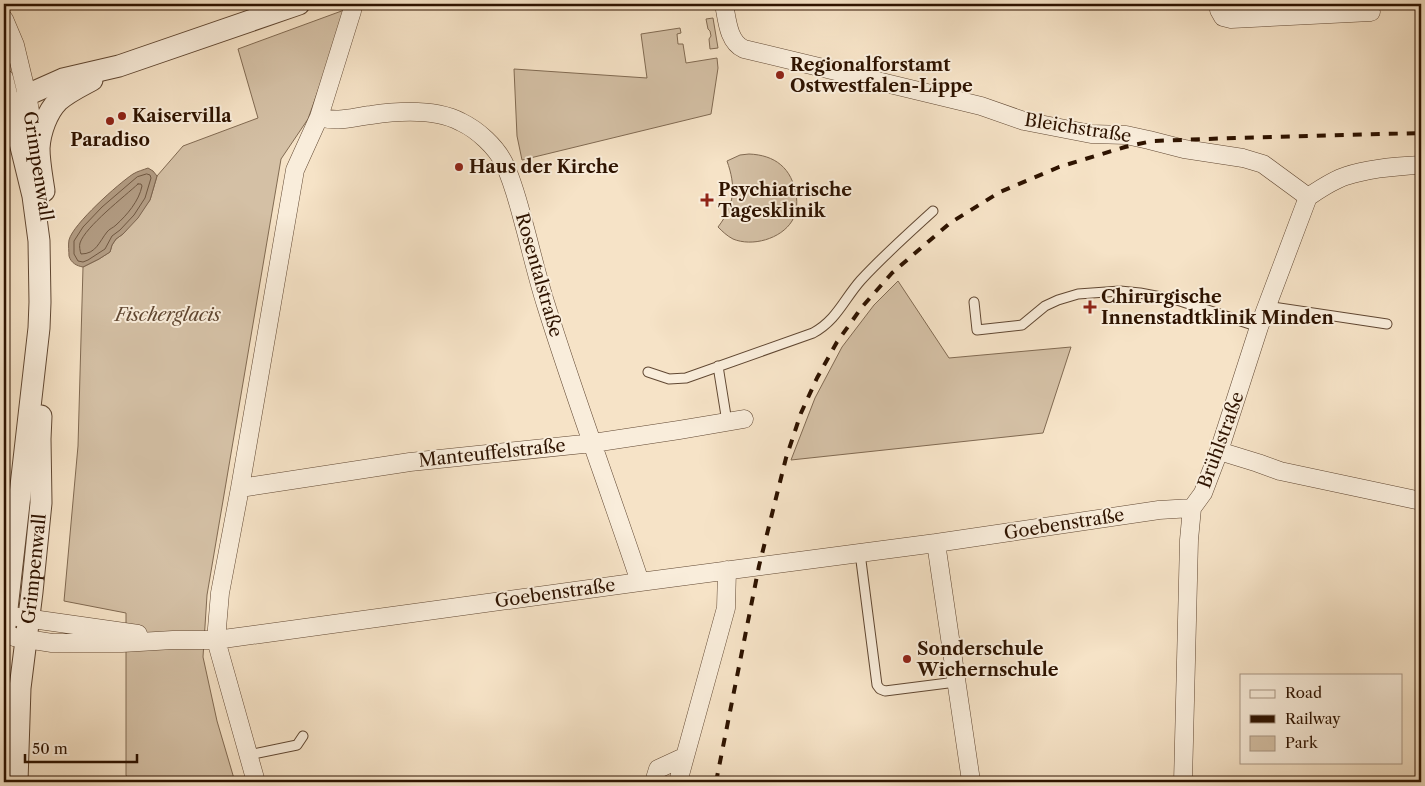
<svg xmlns="http://www.w3.org/2000/svg" width="1425" height="786" viewBox="0 0 1425 786" font-family="'Libre Caslon Text',serif">
<style>
.green{fill:#d4c0a5;stroke:#816a52}
.water{fill:#b29c83;stroke:#7d654f}
.lines{fill:none;stroke-linecap:round;stroke-linejoin:round}
.shore{stroke:#705842;stroke-width:1}
.service-casing{stroke:#604732;stroke-width:11}
.minor-casing{stroke:#604732;stroke-width:19}
.tertiary-casing{stroke:#604732;stroke-width:23}
.service{stroke:#f9eddb;stroke-width:9}
.minor{stroke:#f9eddb;stroke-width:18}
.tertiary{stroke:#f9eddb;stroke-width:21}
.rail{stroke:#2e1300;stroke-width:4;stroke-dasharray:9 9;stroke-linecap:butt}
.poi-dot{fill:#8f2418;stroke:#f9eddb;stroke-width:2}
.labels{text-anchor:middle;dominant-baseline:central;stroke-width:4;stroke-linejoin:round;paint-order:stroke}
.poi-label{font-size:18px;font-weight:bold;fill:#2e1300;stroke:#f9eddb;text-anchor:start}
.street-label{font-size:18px;fill:#2e1300;stroke:#f9eddb}
.park-label{font-size:18px;font-style:italic;fill:#604732;stroke:#f9eddb}
</style>
<rect width="100%" height="100%" fill="#f6e3c7"/>
<filter id="stains"><feTurbulence type="fractalNoise" baseFrequency=".004" numOctaves="4"/><feColorMatrix values="0 0 0 0 .2 0 0 0 0 .09 0 0 0 0 .02 0 0 0 .5 -.17"/></filter>
<radialGradient id="worn" r=".72"><stop offset=".6" stop-color="#630" stop-opacity="0"/><stop offset="1" stop-color="#630" stop-opacity=".3"/></radialGradient>
<!-- green -->
<path class="green" d="M347,9L308,119L281,159L207,595L203,657L217,721L235,782H129L126,775V613L64,601L78,446L83,267L99,259L110,252L112,245L116,239L123,234L150,200L157,176L183,146L258,118L238,49Z
M713,18L718,48L710,49L709,39L711,36L710,31L708,29L706,19Z
M680,28L681,33L677,34L678,44H683L686,63L717,58L718,68L711,114L522,160L517,136L514,69L647,78L641,34Z
M749,154C775,155 792,168 796,195C798,203 796,214 792,221C781,239 752,247 733,239C727,236 722,231 718,227C735,205 736,186 727,161L740,155Z
M898,281L949,358L1071,347L1043,433L791,460L815,398L842,347L874,305Z"/>
<!-- water -->
<path class="water" d="M148,168L153,171L157,176L150,200L138,218L123,234L116,239L112,245L110,252L99,259L83,267C77,266 71,263 69,256C69,252 68,245 69,240C73,224 118,184 133,174C138,171 143,170 148,168Z"/>
<g class="lines">
<!-- shore -->
<path class="shore" d="M147,174L150,175L151,178L145,198L134,215L120,230L112,236L105,249L88,260L83,262L78,261L74,254V241L83,227L102,207L137,177Z
M138,184H141L142,186C139,201 127,215 116,225C113,228 109,229 107,232C99,242 96,254 81,254C80,251 79,246 80,243C85,227 125,196 138,184Z"/>
<!-- service casing -->
<g class="service-casing">
<path id="service" d="M974,302L977,330L1022,325L1045,306L1058,300L1078,294L1120,291L1140,293L1177,300L1259,327
M1267,306L1387,324
M718,366L727,422
M648,372L669,379L686,378L813,333C837,320 844,299 861,280C884,255 909,233 933,211
M860,553L877,685L880,689L885,691L956,682
M249,755L297,745L303,736"/>
</g>
<!-- minor casing -->
<g class="minor-casing">
<path id="minor" d="M724,4C727,19 728,42 744,49L981,106L1024,121L1091,134L1126,135L1149,140L1184,149L1243,158L1263,164L1308,197
M1219,4V10L1223,17L1231,19L1371,12
M4,19L15,45L27,95L34,133L39,148
M4,78L15,122
M319,117C338,123 353,117 371,115C398,111 436,109 461,122C478,130 496,147 504,163C514,184 519,206 525,228C532,254 538,280 546,305C575,398 609,489 640,582
M1308,197C1320,189 1333,180 1346,176C1370,168 1397,166 1421,165
M1219,451L1258,463L1280,471L1421,501
M240,488L410,462L593,443L679,430L744,419
M936,543L971,781
M4,615L138,634
M14,637L52,643H122L173,640H216L640,582L936,543L1159,510L1192,508
M256,782L216,640L220,593L240,488L295,170L319,117L352,11L353,4
M654,782L658,769L684,757
M678,782L726,608L727,570
M1183,782L1189,540L1192,508L1203,493L1219,451L1259,327L1308,197"/>
</g>
<!-- tertiary casing -->
<g class="tertiary-casing">
<g id="tertiary">
<path d="M44,191C42,177 39,162 39,148C40,132 47,112 58,101C68,92 81,86 92,80"/>
<path d="M4,635L39,328L40,302L39,241L33,196L15,122L27,95L63,79L119,66L299,4"/>
<path id="s1" d="M17,782L20,688L32,592L41,503L40,439L41,416"/>
</g>
</g>
<!-- service -->
<use href="#service" class="service"/>
<!-- minor -->
<use href="#minor" class="minor"/>
<!-- tertiary -->
<use href="#tertiary" class="tertiary"/>
<!-- rail -->
<path class="rail" d="M716,782L759,566L786,458L801,413L817,378L837,342L862,307L892,273L950,223L1000,192L1059,167L1125,147L1152,141L1235,138L1421,133"/>
</g>
<!-- markers -->
<g class="poi-dot">
<circle cx="780" cy="75" r="5"/>
<circle cx="122" cy="116" r="5"/>
<circle cx="110" cy="121" r="5"/>
<circle cx="459" cy="167" r="5"/>
<path d="M704.5 192.5h5v5h5v5h-5v5h-5v-5h-5v-5h5z"/>
<path d="M1087.5 299.5h5v5h5v5h-5v5h-5v-5h-5v-5h5z"/>
<circle cx="907" cy="659" r="5"/>
</g>
<g class="labels">
<!-- poi labels -->
<g class="poi-label">
<text x="790" y="65">Regionalforstamt<tspan x="790" dy="21">Ostwestfalen-Lippe</tspan></text>
<text x="132" y="116">Kaiservilla</text>
<text x="110" y="140" text-anchor="middle">Paradiso</text>
<text x="469" y="167">Haus der Kirche</text>
<text x="718" y="190">Psychiatrische<tspan x="718" dy="21">Tagesklinik</tspan></text>
<text x="1101" y="297">Chirurgische<tspan x="1101" dy="21">Innenstadtklinik Minden</tspan></text>
<text x="917" y="649">Sonderschule<tspan x="917" dy="21">Wichernschule</tspan></text>
</g>
<!-- street labels -->
<g class="street-label">
<text transform="translate(1078 128) rotate(9)">Bleichstraße</text>
<text transform="translate(38 166) rotate(81)">Grimpenwall</text>
<text transform="translate(539 275) rotate(74)">Rosentalstraße</text>
<text transform="translate(1221 440) rotate(-70)">Brühlstraße</text>
<text transform="translate(492 453) rotate(-6)">Manteuffelstraße</text>
<text transform="translate(1064 524) rotate(-9)">Goebenstraße</text>
<text stroke="none"><textPath href="#s1" startOffset="214">Grimpenwall</textPath></text>
<text transform="translate(555 593) rotate(-8)">Goebenstraße</text>
</g>
<!-- park labels -->
<g class="park-label">
<text x="168" y="315">Fischerglacis</text>
</g>
</g>
<!-- margin -->
<rect width="1425" height="786" fill="none" stroke="#f6e3c7" stroke-width="20"/>
<rect x="5" y="5" width="1415" height="776" fill="none" stroke="#2e1300" stroke-width="2.5"/>
<rect x="10" y="10" width="1405" height="766" fill="none" stroke="#2e1300"/>
<!-- legend -->
<rect x="1240" y="674" width="162" height="90" fill="#f9eddb" stroke="#a89683"/>
<rect x="1250" y="690" width="25" height="8" fill="#f9eddb" stroke="#a89683"/>
<text x="1285" y="698" font-size="15" fill="#2e1300">Road</text>
<rect x="1250" y="715" width="25" height="8" fill="#2e1300" stroke="#a89683"/>
<text x="1285" y="724" font-size="15" fill="#2e1300">Railway</text>
<rect x="1250" y="736" width="25" height="15" fill="#d4c0a5" stroke="#a89683"/>
<text x="1285" y="748" font-size="15" fill="#2e1300">Park</text>
<!-- scale -->
<path d="M25 754v8h112v-8" fill="none" stroke="#2e1300" stroke-width="2.5"/>
<text x="32" y="754" font-size="15" fill="#2e1300" stroke="#f9eddb" stroke-width="4" paint-order="stroke">50 m</text>
<rect width="100%" height="100%" filter="url(#stains)"/>
<rect width="100%" height="100%" fill="url(#worn)"/>
</svg>
